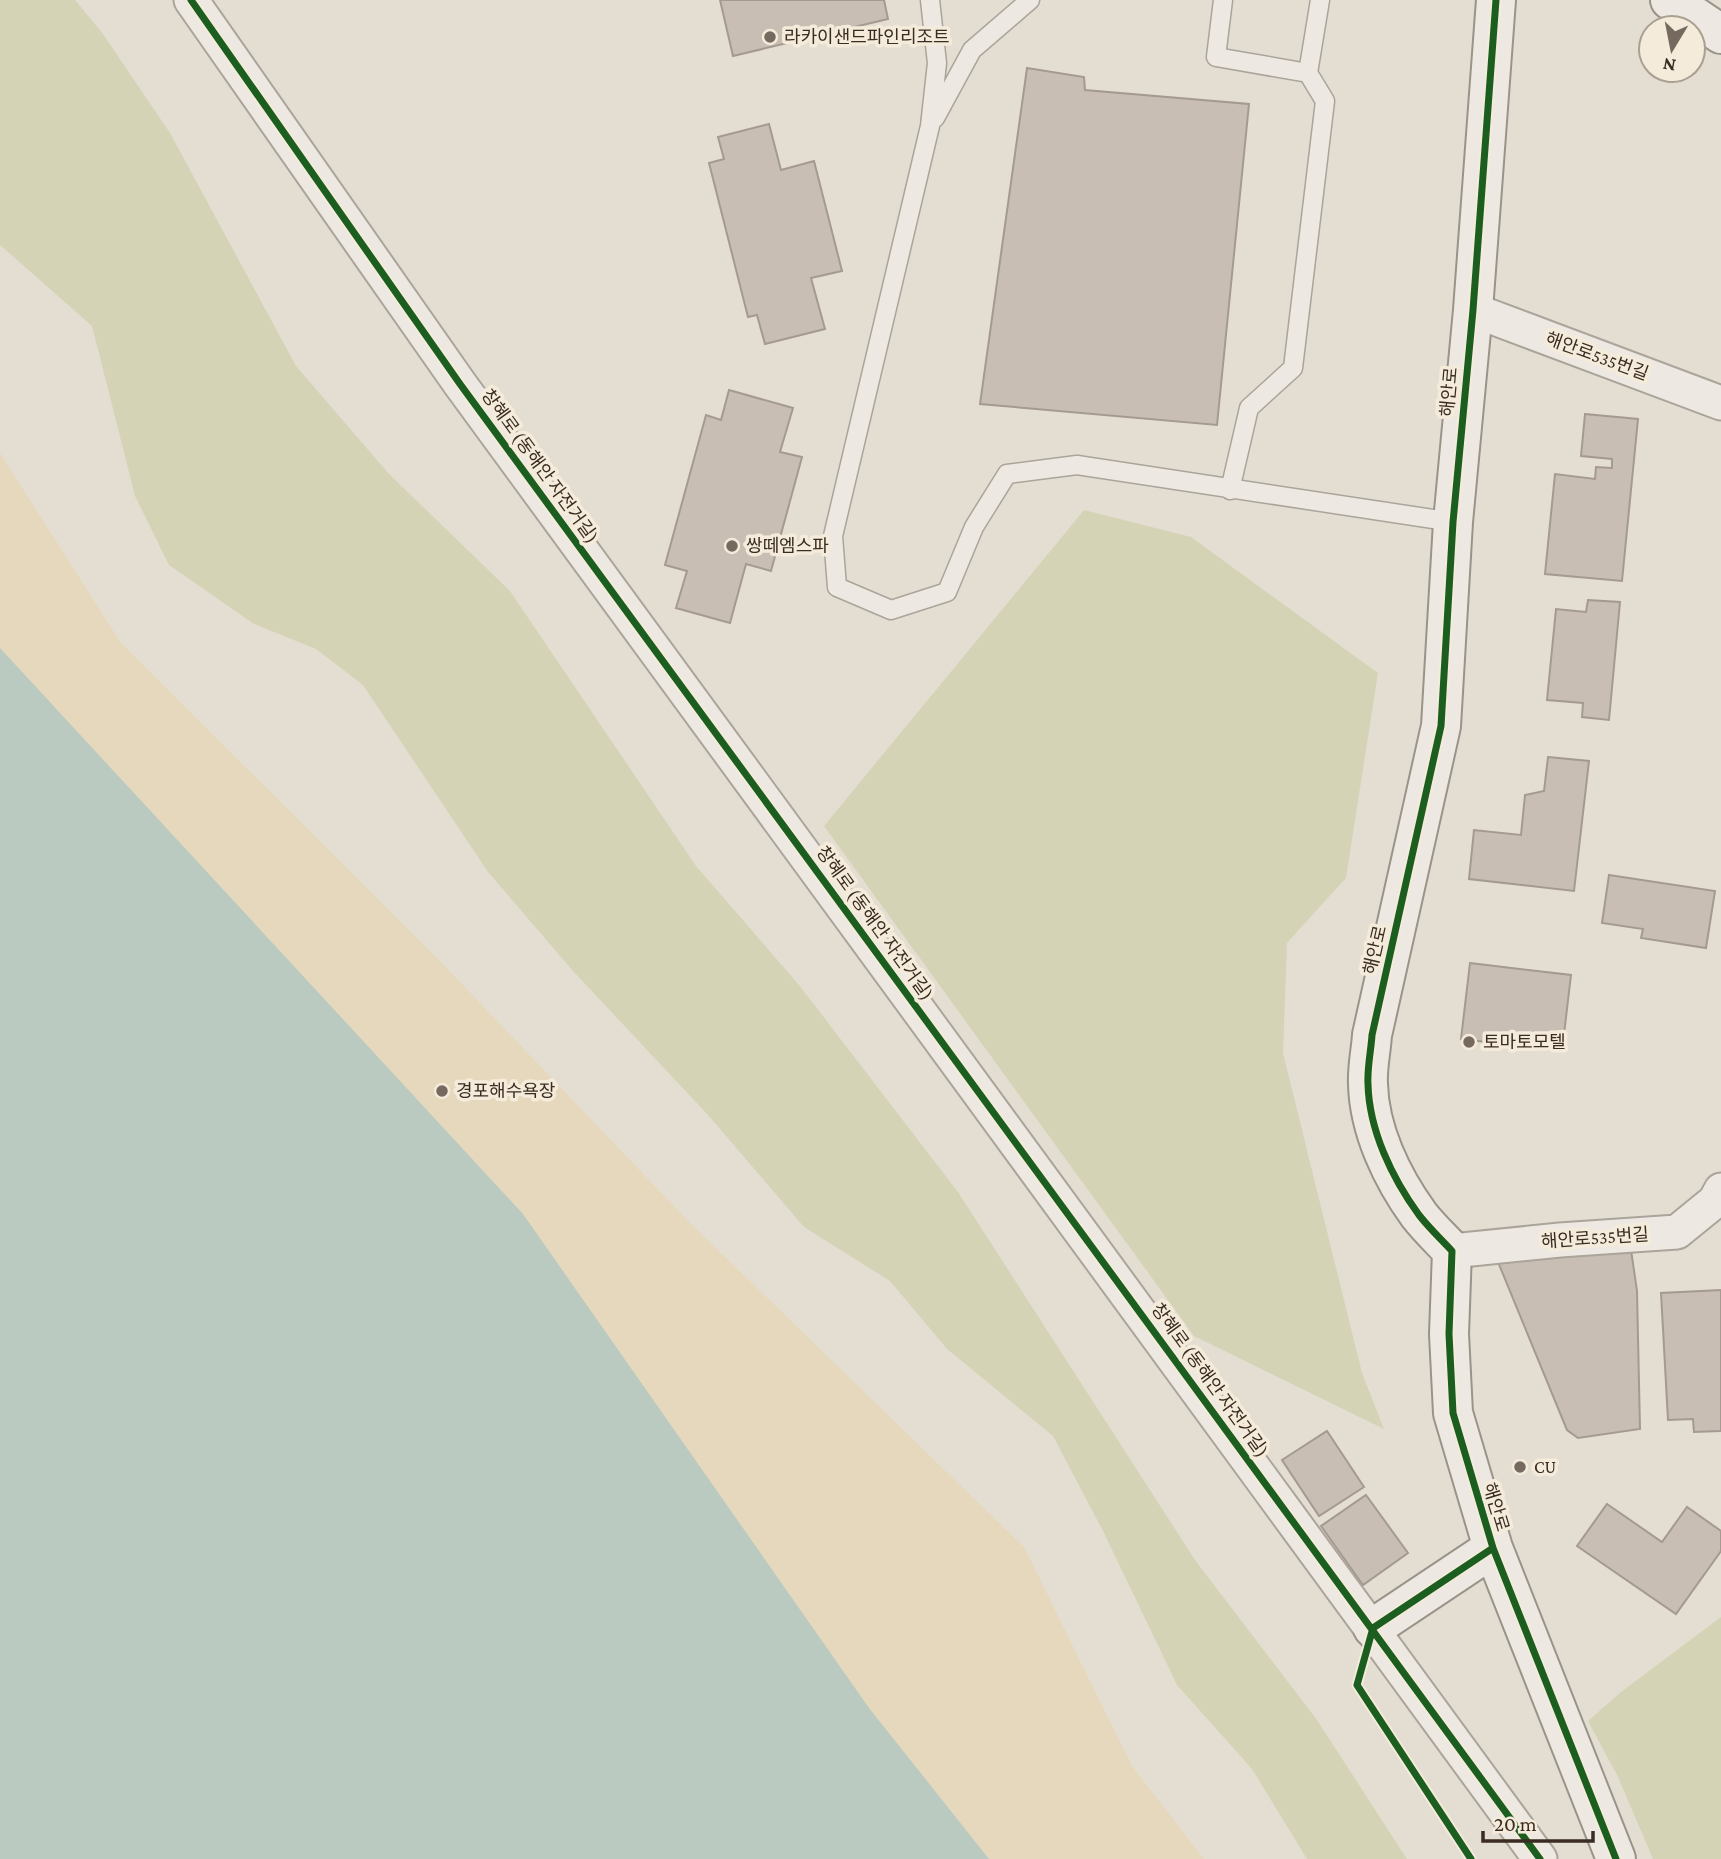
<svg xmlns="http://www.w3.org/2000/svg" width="1721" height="1859" viewBox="0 0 1721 1859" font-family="'Crimson Pro','Noto Sans KR',serif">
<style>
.green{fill:#d4d3b5}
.sand{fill:#e5d8bc}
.water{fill:#bbcac0}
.building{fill:#c8beb3;stroke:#a59a91;stroke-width:2}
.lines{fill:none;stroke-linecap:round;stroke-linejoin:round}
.lane-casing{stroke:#aaa49a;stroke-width:21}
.street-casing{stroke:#aaa49a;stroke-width:37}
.secondary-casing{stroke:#9a938a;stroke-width:42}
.lane{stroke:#ede9e2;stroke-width:18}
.street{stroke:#ede9e2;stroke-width:33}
.secondary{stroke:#ede9e2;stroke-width:38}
.cycleway-casing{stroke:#f4ebda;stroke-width:11}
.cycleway{stroke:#1b5e20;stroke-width:7}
.poi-dot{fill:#766a60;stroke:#f4ebda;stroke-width:2.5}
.labels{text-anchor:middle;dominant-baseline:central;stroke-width:7;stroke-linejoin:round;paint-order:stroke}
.poi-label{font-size:18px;fill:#3a2c22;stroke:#f4ebda;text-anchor:start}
.street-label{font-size:18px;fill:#3a2c22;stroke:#f4ebda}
</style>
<rect width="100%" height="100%" fill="#e4ded2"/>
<!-- green -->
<path class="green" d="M0,0H75L103,34L170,133L296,366L389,474L510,591L696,866L799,985L958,1192L1195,1560L1317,1720L1407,1859H1307L1252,1769L1177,1685L1103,1531L1053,1436L947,1349L890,1281L804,1227L708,1115L573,971L488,872L363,685L316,649L254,624L169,565L135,496L92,326L0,245Z
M1084,510L1191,537L1378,673L1346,878L1287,943L1283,1053L1362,1373L1384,1429L1194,1336L824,826Z
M1721,1617V1859H1653L1618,1777L1588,1721L1621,1692Z"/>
<!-- sand -->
<path class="sand" d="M0,453L121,643L437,958L690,1223L1024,1547L1132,1766L1204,1859H974L0,745Z"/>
<!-- water -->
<path class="water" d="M0,648L523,1214L869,1708L989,1859H0Z"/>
<!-- building -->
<path class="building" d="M720,0H884L888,19L733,56Z
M1027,68L1084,77L1085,90L1249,104L1217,425L980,404Z
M769,124L781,170L814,161L842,271L811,278L825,329L765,344L757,315L748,317L709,163L724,159L718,137Z
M729,390L793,408L780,452L802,457L771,571L746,564L730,623L676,608L687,571L665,565L706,415L721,420Z
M1585,414L1638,419L1622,581L1545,574L1555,474L1595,479L1596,467L1612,468V459L1581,456Z
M1588,600L1620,602L1609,720L1582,717L1583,703L1547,700L1556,609L1586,612Z
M1548,757L1589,761L1574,891L1469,879L1474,830L1521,835L1525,795L1544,791Z
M1609,875L1715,891L1706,948L1641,938L1643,929L1602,923Z
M1470,963L1571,975L1562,1051L1461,1039Z
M1630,1243L1637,1291L1640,1429L1578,1438L1567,1430L1498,1262Z
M1721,1290V1431L1694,1432L1693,1419L1668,1420L1661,1293Z
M1327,1431L1364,1487L1319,1516L1282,1460Z
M1366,1495L1408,1553L1363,1585L1321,1526Z
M1607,1504L1662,1542L1687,1507L1721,1531V1551L1676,1614L1577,1546Z"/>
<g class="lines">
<!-- lane casing -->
<g class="lane-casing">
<path id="lane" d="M930,0L937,63L930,126L833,536L837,587L891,610L947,592L974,527L1007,474L1077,465L1453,522
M1223,0L1216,57L1308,73
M935,118L972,50L1030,0
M1230,490L1249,408L1293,368L1325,101L1308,73L1320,0"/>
</g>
<!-- street casing -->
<g class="street-casing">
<path id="street" d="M191,0L460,384L1540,1859
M1473,310L1721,403
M1452,1251L1560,1240L1677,1232L1715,1201L1721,1190"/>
</g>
<!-- secondary casing -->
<g class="secondary-casing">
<path id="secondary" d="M1496,0L1473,310L1453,522L1441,726L1372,1035C1371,1051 1367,1068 1368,1084C1369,1130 1392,1178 1419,1215C1429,1228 1441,1239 1452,1251L1449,1334L1453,1413L1493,1548L1616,1859
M1670,0L1721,34
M1373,1628L1493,1548"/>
</g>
<!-- lane -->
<use href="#lane" class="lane"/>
<!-- street -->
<use href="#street" class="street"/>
<!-- secondary -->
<use href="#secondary" class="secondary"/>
<!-- cycleway casing -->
<g class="cycleway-casing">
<path id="cycleway" d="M191,0L460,384L1540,1859
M1496,0L1473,310L1453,522L1441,726L1372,1035C1371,1051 1367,1068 1368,1084C1369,1130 1392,1178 1419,1215C1429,1228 1441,1239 1452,1251L1449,1334L1453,1413L1493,1548L1616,1859
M1471,1859L1357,1685L1373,1628L1493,1548"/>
</g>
<!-- cycleway -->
<use href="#cycleway" class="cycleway"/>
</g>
<!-- markers -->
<g class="poi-dot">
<circle cx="770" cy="37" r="7"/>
<circle cx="732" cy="546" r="7"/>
<circle cx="1469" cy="1042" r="7"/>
<circle cx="442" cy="1091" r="7"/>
<circle cx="1520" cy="1467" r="7"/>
</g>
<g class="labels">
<!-- poi labels -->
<g class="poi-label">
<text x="784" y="37">라카이샌드파인리조트</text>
<text x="746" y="546">쌍떼엠스파</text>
<text x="1483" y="1042">토마토모텔</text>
<text x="456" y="1091">경포해수욕장</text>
<text x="1534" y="1467">CU</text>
</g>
<!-- street labels -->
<g class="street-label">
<text transform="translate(1597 356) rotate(20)">해안로535번길</text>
<text transform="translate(1449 392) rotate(-85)">해안로</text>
<text transform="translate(540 466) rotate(54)">창혜로 (동해안 자전거길)</text>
<text transform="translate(875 923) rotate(54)">창혜로 (동해안 자전거길)</text>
<text transform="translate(1375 950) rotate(-77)">해안로</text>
<text transform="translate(1595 1238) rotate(-4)">해안로535번길</text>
<text transform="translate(1210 1380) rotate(54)">창혜로 (동해안 자전거길)</text>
<text transform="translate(1496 1507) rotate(73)">해안로</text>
</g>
</g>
<!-- north arrow -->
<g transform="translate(1672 49) rotate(190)"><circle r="33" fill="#f4ebda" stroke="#aa9f90" stroke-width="2"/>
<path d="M0-5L12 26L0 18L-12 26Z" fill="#766a60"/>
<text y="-10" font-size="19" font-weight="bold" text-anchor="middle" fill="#3a2c22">N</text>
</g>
<!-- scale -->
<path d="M1483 1831v10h110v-10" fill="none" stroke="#3a2c22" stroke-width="3.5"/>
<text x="1494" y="1831" font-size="21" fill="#3a2c22" stroke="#f4ebda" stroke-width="5" paint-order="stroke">20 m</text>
</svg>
